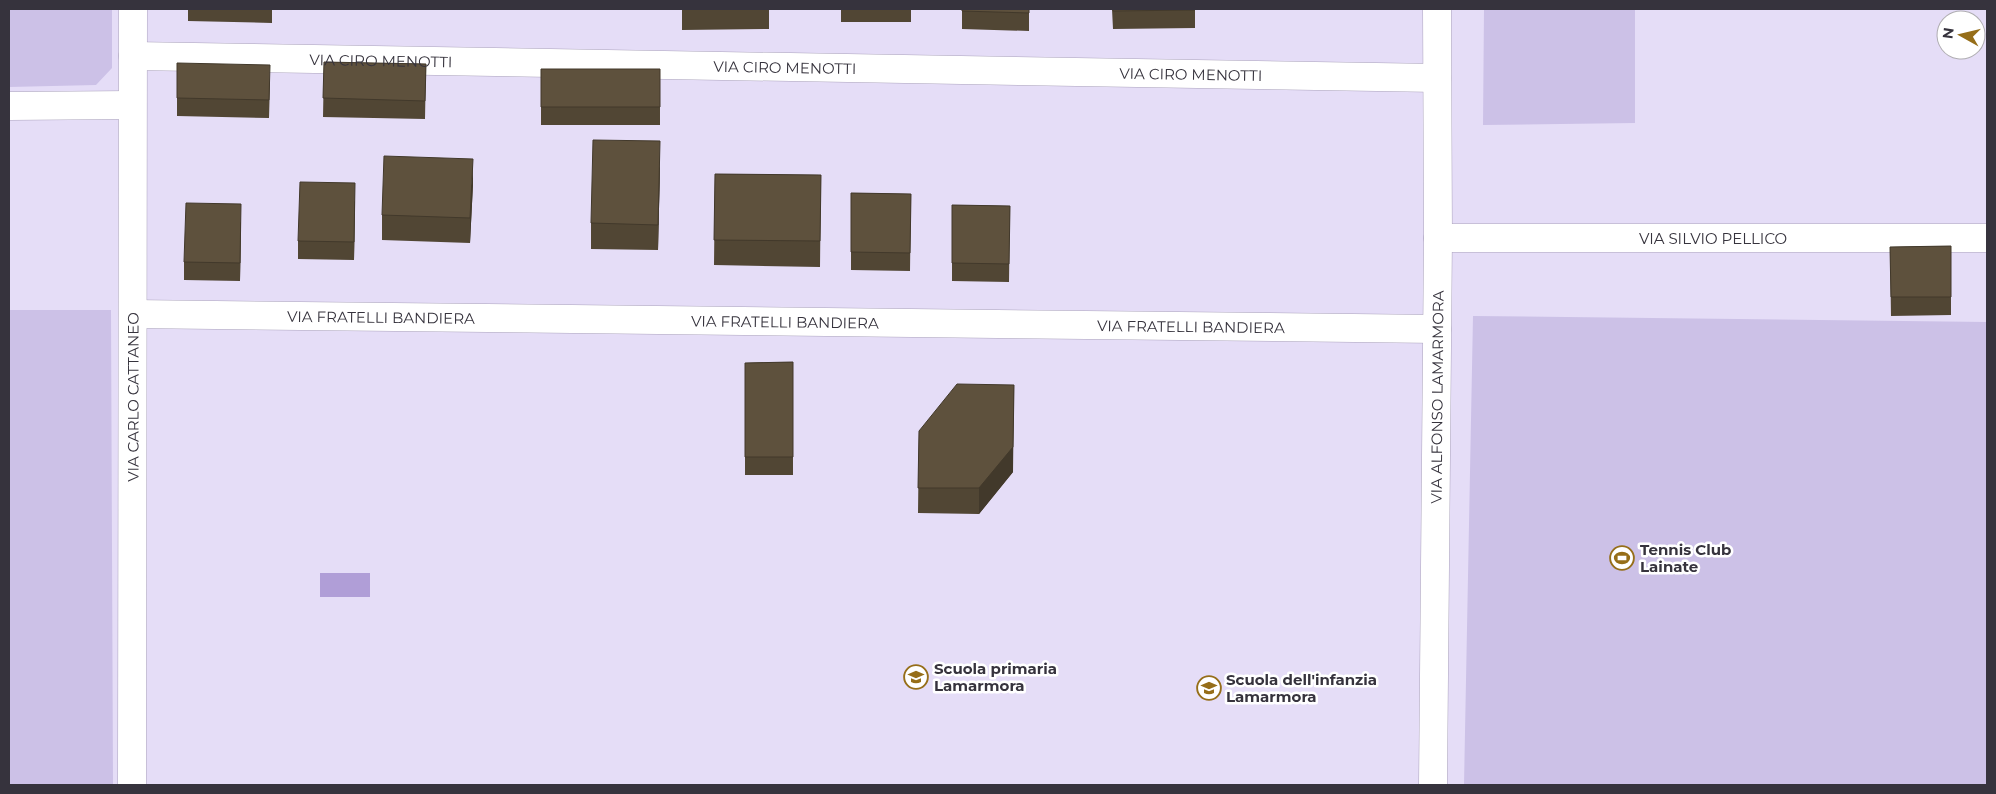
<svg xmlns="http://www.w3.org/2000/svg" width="1996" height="794" viewBox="0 0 1996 794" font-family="Montserrat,sans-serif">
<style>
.green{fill:#ccc1e7}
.water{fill:#b09ed7}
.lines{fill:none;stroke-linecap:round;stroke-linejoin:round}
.minor-casing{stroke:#aba3bc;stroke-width:29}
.minor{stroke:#fff;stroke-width:28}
.wall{fill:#514634}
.shaded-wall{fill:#42392b}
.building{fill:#5e513d;stroke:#42392b}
.labels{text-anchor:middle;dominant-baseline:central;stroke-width:5;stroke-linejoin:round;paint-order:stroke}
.street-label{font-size:15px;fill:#36333d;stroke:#fff}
.poi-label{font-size:15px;font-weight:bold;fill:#36333d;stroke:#fff;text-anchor:start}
</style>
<rect width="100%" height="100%" fill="#e5ddf7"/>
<!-- green -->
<path class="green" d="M9,9H112V68L96,85L9,87Z
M1484,9H1635V123L1483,125Z
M9,310H111L113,785H9Z
M1473,316L1987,322V785H1464Z"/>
<!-- water -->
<path class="water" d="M320,573H370V597H320Z"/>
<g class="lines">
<!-- minor casing -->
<g class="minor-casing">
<g id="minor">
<path id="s1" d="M133,56L1437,78"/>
<path d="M9,106L131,105"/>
<path id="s2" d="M1438,238H1987"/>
<path id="s3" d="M133,314L1437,329"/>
<path id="s4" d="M132,785L133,9"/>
<path id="s5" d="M1433,785L1438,238L1437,9"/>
</g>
</g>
<!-- minor -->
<use href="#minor" class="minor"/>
</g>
<!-- wall -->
<path class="wall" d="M188,9H272V23L188,21Z
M682,9H769V29L682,30Z
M841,9H911V22H841Z
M962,9H1029V31L962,29Z
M1112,9H1195V28L1113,29Z
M324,62L426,64L425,119L323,117Z
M177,63L270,83L269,118L177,116Z
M541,69H660V125H541Z
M660,167L658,250L591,249V223Z
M715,174L821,175L820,267L714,265Z
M473,184L470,243L382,240V215Z
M851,193L911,194L910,271L851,270Z
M355,201L354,260L298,259V241Z
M952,205L1010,206L1009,282L952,281Z
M241,222L240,281L184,280V262Z
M1951,246V315L1891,316L1890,247Z
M793,362V475H745V363Z
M919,431L1013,472L979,514L918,513Z"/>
<!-- shaded-wall -->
<path class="shaded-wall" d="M660,141V167L658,250V225Z
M473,159V184L470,243V218Z
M355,183V201L354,260V242Z
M241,204V222L240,281V263Z
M1014,385L1013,472L979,514V488Z"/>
<!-- building -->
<path class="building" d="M962,9H1029V13L962,11Z
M1113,9H1195V10L1113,11Z
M324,62L426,64L425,101L323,98Z
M177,63L270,65L269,100L177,98Z
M541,69H660V107H541Z
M593,140L660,141L658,225L591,223Z
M384,156L473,159L470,218L382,215Z
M715,174L821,175L820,241L714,240Z
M300,182L355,183L354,242L298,241Z
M851,193L911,194L910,253L851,252Z
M186,203L241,204L240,263L184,262Z
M952,205L1010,206L1009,264L952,263Z
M1951,246V297H1891L1890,247Z
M793,362V457H745V363Z
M957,384L1014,385L1013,447L979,488H918L919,431Z"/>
<!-- icons -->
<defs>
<g id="stadium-ring" transform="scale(1.25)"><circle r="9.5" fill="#fff" stroke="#966e19" stroke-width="1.5"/><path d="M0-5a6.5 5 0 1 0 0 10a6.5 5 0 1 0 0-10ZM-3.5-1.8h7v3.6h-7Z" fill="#966e19"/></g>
<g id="school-ring" transform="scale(1.25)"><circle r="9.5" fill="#fff" stroke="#966e19" stroke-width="1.5"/><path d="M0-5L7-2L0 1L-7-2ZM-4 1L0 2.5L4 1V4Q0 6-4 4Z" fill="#966e19"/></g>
</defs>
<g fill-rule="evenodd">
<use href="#stadium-ring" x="1622" y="558"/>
<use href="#school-ring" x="916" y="677"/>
<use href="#school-ring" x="1209" y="688"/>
</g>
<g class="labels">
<!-- street labels -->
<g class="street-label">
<text stroke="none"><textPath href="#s1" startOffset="248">VIA CIRO MENOTTI</textPath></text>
<text stroke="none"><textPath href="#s1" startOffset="652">VIA CIRO MENOTTI</textPath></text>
<text stroke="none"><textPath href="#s1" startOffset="1058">VIA CIRO MENOTTI</textPath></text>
<text stroke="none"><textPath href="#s2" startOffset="275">VIA SILVIO PELLICO</textPath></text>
<text stroke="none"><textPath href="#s3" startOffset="248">VIA FRATELLI BANDIERA</textPath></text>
<text stroke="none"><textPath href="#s3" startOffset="652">VIA FRATELLI BANDIERA</textPath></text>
<text stroke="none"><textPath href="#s3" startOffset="1058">VIA FRATELLI BANDIERA</textPath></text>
<text stroke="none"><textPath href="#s4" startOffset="388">VIA CARLO CATTANEO</textPath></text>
<text stroke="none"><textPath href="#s5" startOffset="388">VIA ALFONSO LAMARMORA</textPath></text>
</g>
<!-- poi labels -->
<g class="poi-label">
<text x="1640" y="549">Tennis Club<tspan x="1640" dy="17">Lainate</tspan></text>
<text x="934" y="668">Scuola primaria<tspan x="934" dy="17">Lamarmora</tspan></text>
<text x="1226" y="679">Scuola dell'infanzia<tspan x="1226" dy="17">Lamarmora</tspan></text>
</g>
</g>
<!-- border -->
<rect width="1996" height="794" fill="none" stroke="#36333d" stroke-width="20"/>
<!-- north arrow -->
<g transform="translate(1961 35) rotate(278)"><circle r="24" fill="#ffffff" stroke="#afadb1"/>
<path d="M0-4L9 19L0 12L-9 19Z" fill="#966e19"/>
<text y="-8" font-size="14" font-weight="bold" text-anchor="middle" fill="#36333d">N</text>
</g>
</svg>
